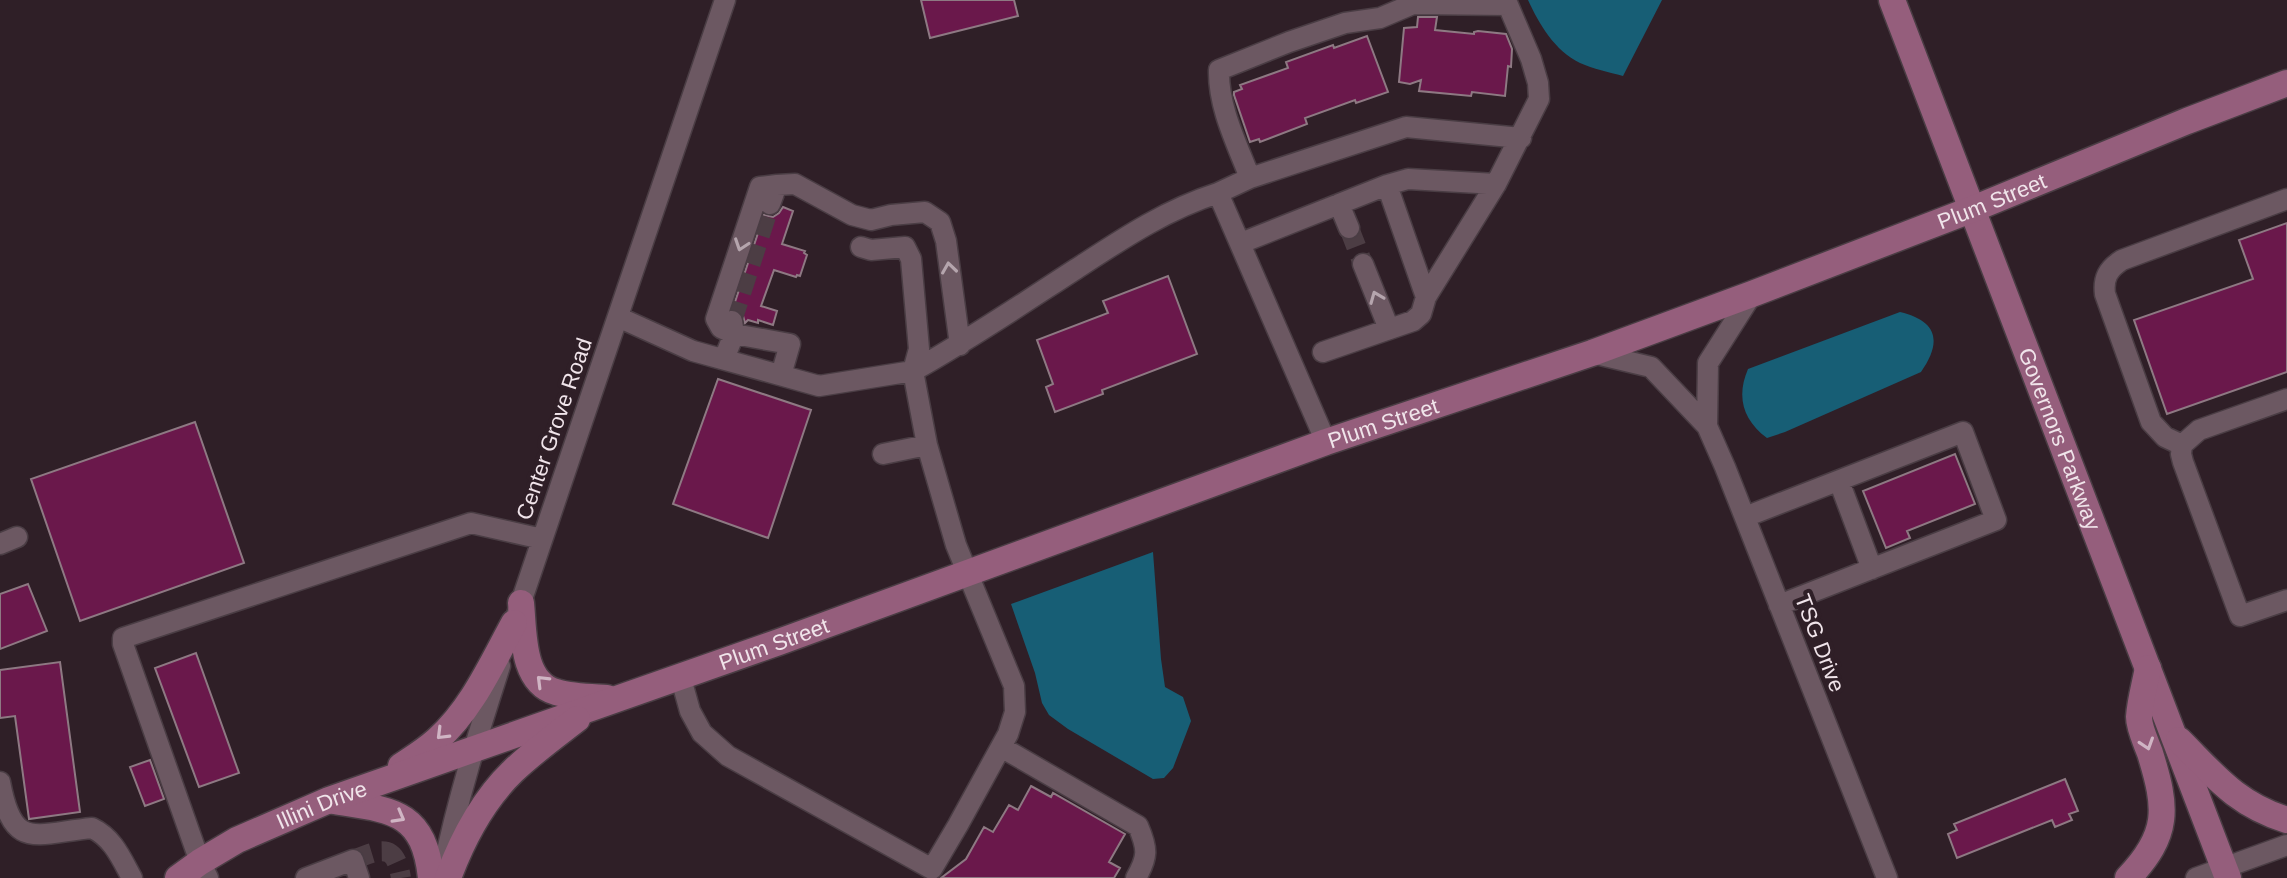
<svg xmlns="http://www.w3.org/2000/svg" width="2287" height="878" viewBox="0 0 2287 878" font-family="Arial,sans-serif">
<style>
.water{fill:#175e75}
.building{fill:#6a184b;stroke:#8e7983;stroke-width:2}
.lines{fill:none;stroke-linecap:round;stroke-linejoin:round}
.minor-tunnel{stroke:#4c3d44;stroke-width:20;stroke-dasharray:20 10;stroke-linecap:butt}
.minor-casing{stroke:#4a3d44;stroke-width:23}
.major-casing{stroke:#4a3d44;stroke-width:29}
.minor{stroke:#6c5862;stroke-width:20}
.major{stroke:#955e7c;stroke-width:26}
.oneway{stroke:#b5a5ad}
.oneway2{stroke:#d0b5c4}
.labels{text-anchor:middle;dominant-baseline:central;stroke-width:8;stroke-linejoin:round;paint-order:stroke}
.street-label{font-size:22px;fill:#f0e4ea;stroke:#2f1f27}
</style>
<rect width="100%" height="100%" fill="#2f1f27"/>
<!-- water -->
<path class="water" d="M1528,0H1662L1623,76C1609,72 1593,69 1580,63C1555,51 1539,24 1528,0Z
M1900,312C1938,321 1942,342 1921,372L1785,432L1767,438C1743,420 1736,397 1748,369Z
M1153,552L1161,659L1165,687L1183,697L1191,721L1173,768L1164,778L1153,779L1068,729L1049,715L1042,703L1035,673L1011,604Z"/>
<!-- building -->
<path class="building" d="M921,0H1014L1018,16L930,38Z
M1418,17H1437L1435,30L1474,34V32L1478,31L1506,34L1512,49L1511,67L1508,66L1505,96L1472,92L1471,96L1419,91L1421,80L1410,84L1399,82L1404,28L1417,27Z
M1367,36L1388,92L1356,103L1355,100L1305,118L1307,124L1260,142L1259,139L1250,142L1234,95V92L1242,89L1240,85L1288,68L1286,62L1333,45L1334,48Z
M783,207L793,211L782,244L805,251L804,253L807,255L800,276L797,275L796,277L774,270L761,306L777,311L773,325L758,320V323L748,320L745,323L742,312L733,308L764,215L773,217L779,213Z
M2287,223V372L2167,414L2134,320L2253,279L2239,240Z
M1168,276L1197,354L1102,390L1103,394L1055,412L1046,387L1053,384L1037,340L1108,313L1103,301Z
M718,379L811,410L768,538L673,504Z
M195,422L244,563L80,621L31,479Z
M1955,454L1975,504L1907,531L1910,538L1886,548L1863,491Z
M28,584L47,631L0,649V594Z
M196,653L239,773L199,787L155,668Z
M60,662L80,812L29,819L15,716L0,718V670Z
M150,760L164,799L145,806L130,767Z
M2065,779L2078,811L2069,814L2072,820L2055,827L2052,820L1957,858L1948,834L1957,830L1954,824Z
M1031,786L1051,797L1053,793L1125,834L1109,862L1120,868L1114,878H941L966,859L984,827L993,832L1009,805L1018,810Z"/>
<g class="lines">
<!-- minor-tunnel -->
<path class="minor-tunnel" d="M1349,228L1363,264
M732,321L770,204
M353,860C379,850 395,841 401,878"/>
<!-- minor casing -->
<g class="minor-casing">
<path id="minor" d="M1250,178C1237,144 1218,107 1219,70L1289,42L1345,23L1380,18L1413,4L1508,5L1531,59L1538,83L1539,99L1496,184L1426,297L1387,185
M1218,193L1250,178L1406,127L1521,138
M2287,199L2122,260C2108,269 2103,278 2105,294L2151,422L2165,437L2182,445L2199,430L2287,399
M770,204L777,185L795,184L852,215L871,220L891,215L925,212L940,222L946,241L960,345
M1339,204L1349,228
M1241,243L1387,185L1408,179L1496,184
M1363,264L1389,329
M1752,294L1708,363L1707,426L1725,467L1887,878
M618,317L693,351L819,386L913,371L919,349L911,259L905,247L871,250L861,247
M732,321L734,334L790,344L781,375
M1323,352L1413,321L1421,314L1426,297
M1592,353L1651,367L1707,426
M724,359L734,334L721,328L716,319L760,187L777,185
M2182,445L2181,454L2183,462L2240,616L2287,600
M883,454L927,445
M1839,481L1872,569
M1745,517L1963,432L1996,520L1779,605
M0,544L17,537
M516,617L725,0
M680,675L690,711L702,733L728,756L932,869L958,825L1008,734L1015,712L1014,686L956,545L927,445L913,371C969,340 1022,304 1076,269C1122,239 1165,210 1218,193L1326,442
M1001,747L1138,826C1148,849 1148,857 1136,878
M0,782C13,851 33,834 92,828C113,838 121,858 132,878
M443,870C457,801 478,734 500,666
M208,878L200,862L123,644V638L471,523L542,539
M306,878L353,860L359,878
M2196,878L2287,845"/>
</g>
<!-- major casing -->
<g class="major-casing">
<g id="major">
<path id="s1" d="M1892,0L2228,878"/>
<path d="M521,603C524,632 521,682 556,692C572,697 590,697 607,698"/>
<path d="M2179,740C2215,776 2236,804 2287,820"/>
<path d="M401,766C413,758 426,750 437,740C472,709 492,663 514,623"/>
<path d="M333,801C391,810 424,810 431,878"/>
<path id="s2" d="M178,878L200,862L237,840L329,800L779,642L1326,442L1592,353L1752,294L1973,209L2187,121L2287,83"/>
<path d="M448,878C462,840 483,800 513,771C533,752 555,736 577,719"/>
<path d="M2128,878C2170,834 2167,808 2150,753C2146,742 2139,728 2139,717C2140,701 2145,684 2148,668"/>
</g>
</g>
<!-- minor -->
<use href="#minor" class="minor"/>
<!-- major -->
<use href="#major" class="major"/>
</g>
<!-- one-way arrows -->
<defs><path id="oneway-chevron" d="M-2-3.5L2.5 0L-2 3.5" fill="none" stroke-width="1.6" stroke-linecap="round" stroke-linejoin="round" transform="scale(2)"/></defs>
<g class="oneway">
<use href="#oneway-chevron" transform="translate(741 245) rotate(109)"/>
<use href="#oneway-chevron" transform="translate(949 268) rotate(-98)"/>
<use href="#oneway-chevron" transform="translate(1376 297) rotate(-112)"/>
</g>
<g class="oneway2">
<use href="#oneway-chevron" transform="translate(542 681) rotate(-135)"/>
<use href="#oneway-chevron" transform="translate(442 734) rotate(135)"/>
<use href="#oneway-chevron" transform="translate(2147 744) rotate(72)"/>
<use href="#oneway-chevron" transform="translate(399 817) rotate(29)"/>
</g>
<g class="labels">
<!-- street labels -->
<g class="street-label">
<text stroke="none"><textPath href="#s2" startOffset="1938">Plum Street</textPath></text>
<text stroke="none"><textPath href="#s2" startOffset="1290">Plum Street</textPath></text>
<text transform="translate(554 429) rotate(-71)">Center Grove Road</text>
<text stroke="none"><textPath href="#s1" startOffset="470">Governors Parkway</textPath></text>
<text stroke="none"><textPath href="#s2" startOffset="642">Plum Street</textPath></text>
<text transform="translate(1820 643) rotate(69)">TSG Drive</text>
<text stroke="none"><textPath href="#s2" startOffset="162">Illini Drive</textPath></text>
</g>
</g>
</svg>
